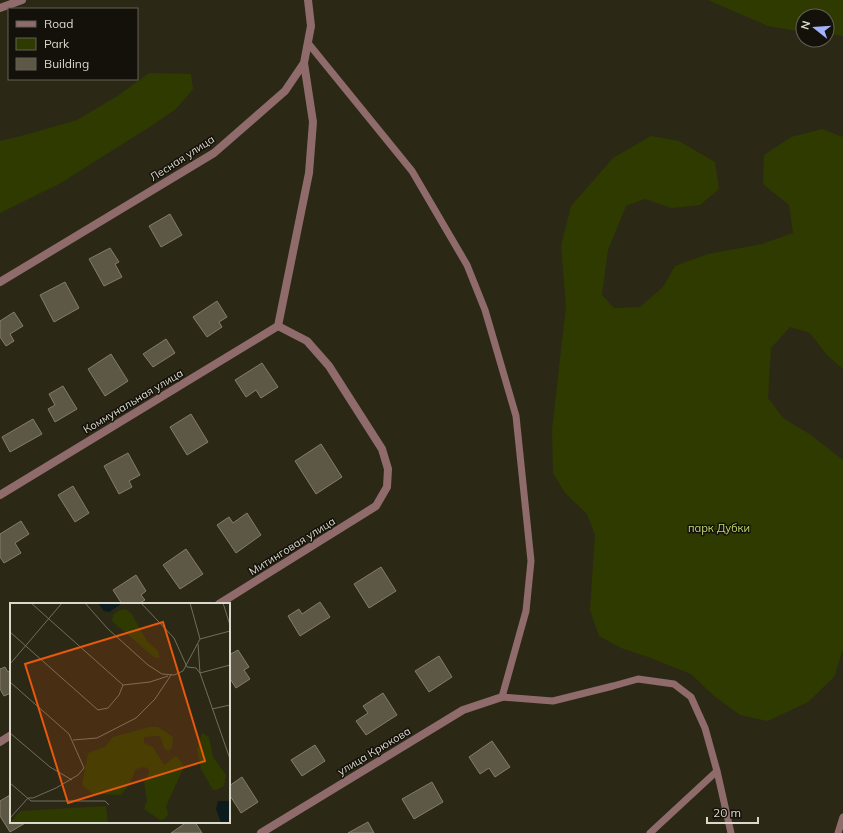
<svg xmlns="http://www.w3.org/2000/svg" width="843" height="833" viewBox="0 0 843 833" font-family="Mulish,sans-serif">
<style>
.green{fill:#2f3a00}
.building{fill:#5d5845;stroke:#837d69}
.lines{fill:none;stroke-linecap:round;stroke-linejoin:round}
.lane{stroke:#906b6b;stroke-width:7}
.street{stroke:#906b6b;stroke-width:8}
.labels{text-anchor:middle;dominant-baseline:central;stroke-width:3;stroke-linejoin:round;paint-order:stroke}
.street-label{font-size:11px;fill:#dbd8cd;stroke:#131109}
.park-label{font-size:11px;fill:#c1da6f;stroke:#131109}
.inset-road{fill:none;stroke:#726e5f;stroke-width:1}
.view{fill:#e8590c;fill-opacity:0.15;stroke:#e8590c;stroke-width:2}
.inset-edge{fill:none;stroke:#dbd8cd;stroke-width:2}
</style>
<rect width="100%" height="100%" fill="#2c2816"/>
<!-- green -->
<path class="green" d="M708,0H843V36L827,34V16H803V32L768,26Z
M149,73L191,74L193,89L176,109L148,128L59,184L0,213V141L21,136L77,120L119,95Z
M822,129L843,137V369L826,354L810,333L790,327L771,348L768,398L783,418L811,435L843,460V649L834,677L808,702L768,721L740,715L714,696L691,674L648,657L621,648L599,636L590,610L595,535L587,514L565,493L553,473L552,430L566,306L561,246L571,206L613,158L651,136L679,141L715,162L719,189L700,205L672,208L645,199L626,206L608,250L602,295L614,308L640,307L663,287L675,266L708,254L762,244L793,233L789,205L763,184L764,155L791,137Z"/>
<!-- building -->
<path class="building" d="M170,214L182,235L161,247L149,226Z
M110,248L119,262L115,264L122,277L104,286L89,259Z
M65,282L79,308L54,322L40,295Z
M217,301L227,317L219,322L222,327L207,337L193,317Z
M14,312L23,326L10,334L14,341L6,346L0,337V321Z
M166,339L175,353L153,367L143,354Z
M111,354L128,381L105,396L88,369Z
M262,363L278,387L261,398L256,390L246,397L235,380Z
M63,386L77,409L55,422L48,409L55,405L49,394Z
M191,414L208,442L187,455L170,427Z
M33,419L42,434L10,452L2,437Z
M321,444L342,477L316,494L295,461Z
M128,453L140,475L129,481L132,487L119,494L104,466Z
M73,486L89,513L75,522L58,495Z
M247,513L261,535L236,553L217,525L229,517L233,523Z
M21,521L29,534L15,543L21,553L4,563L0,557V534Z
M186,549L203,574L180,589L163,565Z
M381,567L396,591L369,608L354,584Z
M136,575L146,591L141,595L145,600L138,604H122L113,590Z
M320,602L330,617L300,636L288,616L299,609L302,614Z
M238,650L249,667L244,670L250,679L236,688L229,677V655Z
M439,656L452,677L429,692L415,671Z
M5,667L8,672L11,670V693L4,696L0,689V669Z
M383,693L397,715L366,735L356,721L368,713L363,706Z
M492,741L510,767L495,777L489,768L480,774L469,757Z
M315,745L325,761L302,776L291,760Z
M242,777L258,802L241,813L229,794V786Z
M432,782L443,802L414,819L402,799Z
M10,795L11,797V822H27L10,832L0,816V801Z
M187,822H195L202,833H171Z
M368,822L374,833H348Z"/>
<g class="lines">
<!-- lane -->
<path class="lane" d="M308,43L412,171L467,265L485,310L516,416L531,561L526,611L502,697L553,701L613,686L638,679L674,684L691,697L705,728L717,771L731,833
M650,833L717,771
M838,833L843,817"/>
<!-- street -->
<path class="street" d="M0,8L22,0
M0,282L214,153L285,91L304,63L311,26L308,0
M278,326L309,173L313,122L304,63
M0,495L278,326
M219,604L376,506L387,487L388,469L382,449L329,366L307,341L278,326
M0,742L11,735
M261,833L463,710L502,697"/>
</g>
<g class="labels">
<!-- street labels -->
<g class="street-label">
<text transform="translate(182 158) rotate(-33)">Лесная улица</text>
<text transform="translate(133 401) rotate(-31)">Коммунальная улица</text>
<text transform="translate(292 546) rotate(-32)">Митинговая улица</text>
<text transform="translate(374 751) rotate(-31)">улица Крюкова</text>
</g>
<!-- park labels -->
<g class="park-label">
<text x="719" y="528">парк Дубки</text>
</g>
</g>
<!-- overview -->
<g transform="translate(10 603)">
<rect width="220" height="220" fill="#2c2816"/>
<path d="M115,6L121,10L137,38L148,48L150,55L144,54L102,18L103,12L110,7ZM140,124H148L163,134L162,145L158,148L154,145L150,133L134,134V140L143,144L154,162L166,153L173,161L172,168L156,203L158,211L155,216L150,217L134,206L137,198L134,179L139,170V166L134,164L126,166L119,182L111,192L83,191L72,182L78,150L95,144L103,134ZM192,130L199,134L203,154L216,172L214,183L206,187H203L191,166L187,147ZM96,203L98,220H0L10,208Z" fill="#2f3a00"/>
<path d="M88,0H110V2L99,9L94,8ZM208,198H220V220H211L206,206Z" fill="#0c1b1d"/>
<path class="inset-road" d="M21,0L113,82M75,0L98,26L138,62L152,71L164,72L173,68L190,36M131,0L164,35L177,64L186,65L190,70L220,156M180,0L190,36M213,0L220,22M0,29L88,107L98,105L109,92L113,82M190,36L220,28M188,41L190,70L220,62M0,61L52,0M0,79L59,131L74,165L68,172L46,185L23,195H18M113,82L140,79L158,73M202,106L220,102M0,130L40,164L62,177M63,137L87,135L126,115L145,96L161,72M0,180L21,198H95L99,202M0,215L18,195"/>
<path class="view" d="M153,19L195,158L58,200L15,61Z"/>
<rect width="220" height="220" class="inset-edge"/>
</g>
<!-- legend -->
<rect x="8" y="8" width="130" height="72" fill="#131109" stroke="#636157"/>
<rect x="16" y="21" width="20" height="6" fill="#906b6b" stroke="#636157"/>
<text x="44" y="28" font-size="12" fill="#dbd8cd">Road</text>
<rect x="16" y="38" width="20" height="12" fill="#2f3a00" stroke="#636157"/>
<text x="44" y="48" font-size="12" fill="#dbd8cd">Park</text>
<rect x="16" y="58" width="20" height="12" fill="#5d5845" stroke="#636157"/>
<text x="44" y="68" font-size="12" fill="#dbd8cd">Building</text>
<!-- north arrow -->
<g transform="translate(815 28) rotate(287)"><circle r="19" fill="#131109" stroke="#636157"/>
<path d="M0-3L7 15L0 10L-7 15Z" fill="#a2b2fd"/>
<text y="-6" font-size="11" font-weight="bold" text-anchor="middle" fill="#dbd8cd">N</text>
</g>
<!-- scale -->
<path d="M707 817v6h51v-6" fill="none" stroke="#dbd8cd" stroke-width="2"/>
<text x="713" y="817" font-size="12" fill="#dbd8cd" stroke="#131109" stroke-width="3" paint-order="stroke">20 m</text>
</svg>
